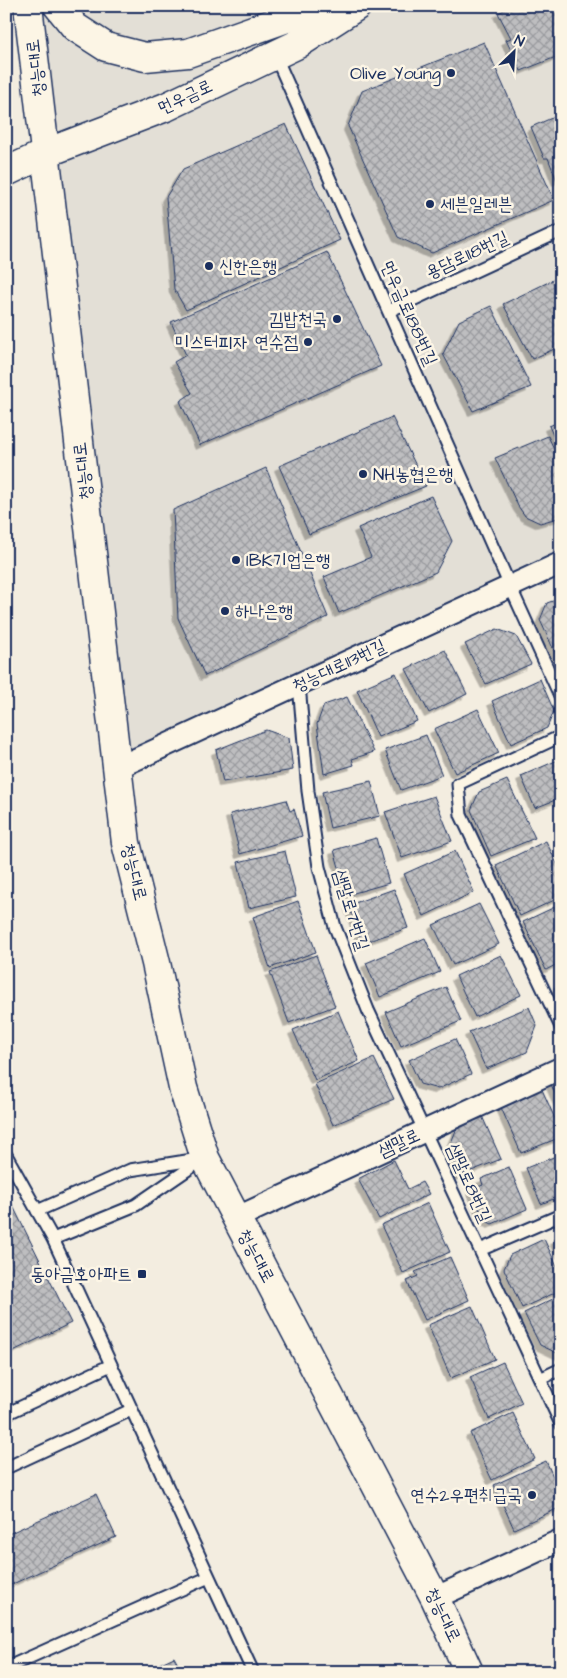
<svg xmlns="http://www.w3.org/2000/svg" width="567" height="1678" viewBox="0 0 567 1678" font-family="'Architects Daughter','Poor Story',sans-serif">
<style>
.built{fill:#e3dfd6}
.building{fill:url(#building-cross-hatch);stroke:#1b2f5e;filter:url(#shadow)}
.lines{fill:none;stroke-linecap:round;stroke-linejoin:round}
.service-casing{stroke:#1b2f5e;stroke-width:15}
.minor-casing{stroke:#1b2f5e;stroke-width:25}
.secondary-casing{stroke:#1b2f5e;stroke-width:31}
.service{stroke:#fcf5e5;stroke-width:11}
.minor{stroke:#fcf5e5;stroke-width:21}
.secondary{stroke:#fcf5e5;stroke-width:28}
.poi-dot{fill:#1b2f5e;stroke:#fcf5e5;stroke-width:2}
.labels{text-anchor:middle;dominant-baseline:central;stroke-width:5;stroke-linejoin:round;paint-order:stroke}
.street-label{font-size:18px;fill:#1b2f5e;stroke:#fcf5e5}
.poi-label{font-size:18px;fill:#1b2f5e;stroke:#fcf5e5;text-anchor:end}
</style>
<defs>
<pattern id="building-cross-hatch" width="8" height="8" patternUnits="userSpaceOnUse" patternTransform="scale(1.25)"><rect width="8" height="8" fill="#bebec0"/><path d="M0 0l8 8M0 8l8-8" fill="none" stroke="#9a9b9f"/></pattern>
<filter id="shadow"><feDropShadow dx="-4.5" dy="4.5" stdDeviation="0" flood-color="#0004"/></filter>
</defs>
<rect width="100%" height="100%" fill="#f3ede0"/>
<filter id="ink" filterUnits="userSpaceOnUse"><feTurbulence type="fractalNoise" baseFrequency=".02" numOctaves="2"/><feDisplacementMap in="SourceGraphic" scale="10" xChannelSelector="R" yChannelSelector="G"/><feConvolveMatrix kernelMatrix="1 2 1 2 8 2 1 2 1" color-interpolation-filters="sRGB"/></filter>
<g filter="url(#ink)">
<!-- built -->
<path class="built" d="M27,6H561V566L117,768Z"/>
<!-- building -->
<path class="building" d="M512,6H561V55L521,71L506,40L511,38L498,13Z
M484,42L554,200L432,253L398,237L348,126L362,91Z
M561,114V179L557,181L548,158H544L531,127Z
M286,124L340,240L186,310L174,289L166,197L183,169Z
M327,252L381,366L200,445L180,401L192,393L174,362L186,355L171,322Z
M561,276V346L532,359L503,304Z
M491,306L531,387L473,411L443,354L459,321Z
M392,417L426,486L309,534L279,466Z
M561,421V454L549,426Z
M548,436L561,464V517L540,523L525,516L518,506L495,458Z
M266,468L328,617L205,676L178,618L173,510Z
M431,496L452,541L436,572L339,613L324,577L371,557L358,528Z
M561,598V656L557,657L540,620L547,603Z
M497,629L516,636L531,664L486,684L465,644Z
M445,650L467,694L429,713L406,669Z
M396,673L417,721L378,737L357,690Z
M540,679L554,711L547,728L511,744L492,701Z
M347,697L374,752L352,759L354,765L324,774L317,724L324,705Z
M478,709L499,753L455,773L434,729Z
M266,730L289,738L293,770L223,782L216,750Z
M426,735L442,775L401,790L385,750Z
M558,760L561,761V804L558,799L535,808L521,776Z
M507,780L535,838L491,856L471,810L479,792Z
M371,781L380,816L330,828L322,792Z
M434,796L452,841L402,858L385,812Z
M286,800L290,811L294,809L302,836L240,854L230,814Z
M376,838L389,883L347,895L334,850Z
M546,841L561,872V897L520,916L496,865Z
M285,851L296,897L249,908L238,862Z
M455,851L474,892L424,916L404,874Z
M394,889L408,928L362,943L349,905Z
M298,901L316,952L270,968L253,917Z
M479,904L499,944L453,965L433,925Z
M561,904V962L546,970L523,922Z
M425,938L440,972L380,997L366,963Z
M316,955L335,1006L289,1023L270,972Z
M501,955L521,995L475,1017L456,976Z
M561,985V1001L554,988Z
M446,987L461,1021L401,1046L386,1012Z
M529,1007L537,1026L527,1052L486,1069L469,1032Z
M338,1011L359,1061L315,1080L293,1030Z
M455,1039L471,1074L438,1089L420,1084L409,1060Z
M374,1058L394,1099L333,1125L315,1084Z
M561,1078V1107L550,1082Z
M540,1085L561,1132V1137L521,1153L499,1103Z
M482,1116L501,1159L459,1176L448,1150L457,1128Z
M561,1154V1196L541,1204L526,1168Z
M394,1160L408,1189L422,1182L429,1194L379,1219L358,1179Z
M509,1167L527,1209L492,1224L484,1220L471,1190L483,1185L481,1179Z
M6,1192L71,1323L7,1354L6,1352Z
M428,1203L450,1252L403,1273L381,1225Z
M561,1237V1254L554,1240Z
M544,1239L561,1275V1290L522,1308L504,1269L510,1255Z
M450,1257L469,1300L425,1320L407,1281L418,1276L415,1272Z
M561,1295V1355L540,1345L524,1313Z
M472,1306L495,1359L451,1378L428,1325Z
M503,1362L522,1403L489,1419L470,1377Z
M513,1413L535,1459L492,1480L470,1433Z
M546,1461L561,1494V1507L514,1529L494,1485Z
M96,1494L116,1537L6,1587V1535Z
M174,1657L182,1672H142Z"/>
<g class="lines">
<!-- service casing -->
<g class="service-casing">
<path id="service" d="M275,55L510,586L561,698
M389,311L561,231
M299,684L308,791L319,867L335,927L368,1010L561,1424
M561,736L458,784L461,815L561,1027
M6,1155L53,1239L253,1672
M37,1211L130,1170L205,1158
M53,1239L136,1205L203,1159
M480,1250L561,1215
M540,1379L561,1369
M6,1414L111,1365
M6,1468L131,1410
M6,1668L209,1577"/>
</g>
<!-- minor casing -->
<g class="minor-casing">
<path id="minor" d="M117,768L561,563
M236,1218L561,1068
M435,1598L561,1540"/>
</g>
<!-- secondary casing -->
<g class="secondary-casing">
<path id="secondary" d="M28,6L126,843L156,963L183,1088L205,1158L435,1598L469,1672
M58,6L75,27L106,47L145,57L188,53L321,6
M6,172L46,153L166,107L298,44L357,6"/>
</g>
<!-- service -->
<use href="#service" class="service"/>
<!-- minor -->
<use href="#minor" class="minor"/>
<!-- secondary -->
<use href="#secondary" class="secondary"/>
</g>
</g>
<!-- markers -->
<g class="poi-dot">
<circle cx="451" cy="73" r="5"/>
<circle cx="430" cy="204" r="5"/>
<circle cx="209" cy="266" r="5"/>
<circle cx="337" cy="319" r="5"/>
<circle cx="308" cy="342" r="5"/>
<circle cx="363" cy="474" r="5"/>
<circle cx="236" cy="560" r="5"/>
<circle cx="225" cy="611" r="5"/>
<rect x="137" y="1269" width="10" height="10" rx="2.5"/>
<circle cx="532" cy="1495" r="5"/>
</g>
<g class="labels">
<!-- street labels -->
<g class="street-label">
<text transform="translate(36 68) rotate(-97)">청능대로</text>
<text transform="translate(185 97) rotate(-25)">먼우금로</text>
<text transform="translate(467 255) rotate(-25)">용담로118번길</text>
<text transform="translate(409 313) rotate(66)">먼우금로188번길</text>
<text transform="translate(83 471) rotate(-97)">청능대로</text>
<text transform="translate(339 666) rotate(-25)">청능대로113번길</text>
<text transform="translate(134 872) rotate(76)">청능대로</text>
<text transform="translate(351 910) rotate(73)">샘말로7번길</text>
<text transform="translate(399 1143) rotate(-25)">샘말로</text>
<text transform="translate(469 1183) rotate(66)">샘말로8번길</text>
<text transform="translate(256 1256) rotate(62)">청능대로</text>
<text transform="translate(443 1615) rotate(64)">청능대로</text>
</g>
<!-- poi labels -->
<g class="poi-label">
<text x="441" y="73">Olive Young</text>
<text x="440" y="204" text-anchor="start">세븐일레븐</text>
<text x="219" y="266" text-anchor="start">신한은행</text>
<text x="327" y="319">김밥천국</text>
<text x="298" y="342">미스터피자 연수점</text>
<text x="373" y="474" text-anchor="start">NH농협은행</text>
<text x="246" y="560" text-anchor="start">IBK기업은행</text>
<text x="235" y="611" text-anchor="start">하나은행</text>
<text x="132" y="1274">동아금호아파트</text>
<text x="522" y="1495">연수2우편취급국</text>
</g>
</g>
<!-- margin -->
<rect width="567" height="1678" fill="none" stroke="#fcf5e5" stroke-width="25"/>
<rect x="12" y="12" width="542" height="1653" fill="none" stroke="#1b2f5e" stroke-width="2" filter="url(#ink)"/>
<!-- north arrow -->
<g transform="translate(514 52) rotate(25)" stroke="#fcf5e5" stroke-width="4" paint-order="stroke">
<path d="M0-4L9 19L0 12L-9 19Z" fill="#1b2f5e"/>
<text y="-8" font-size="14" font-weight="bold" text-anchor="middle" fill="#1b2f5e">N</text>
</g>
</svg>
